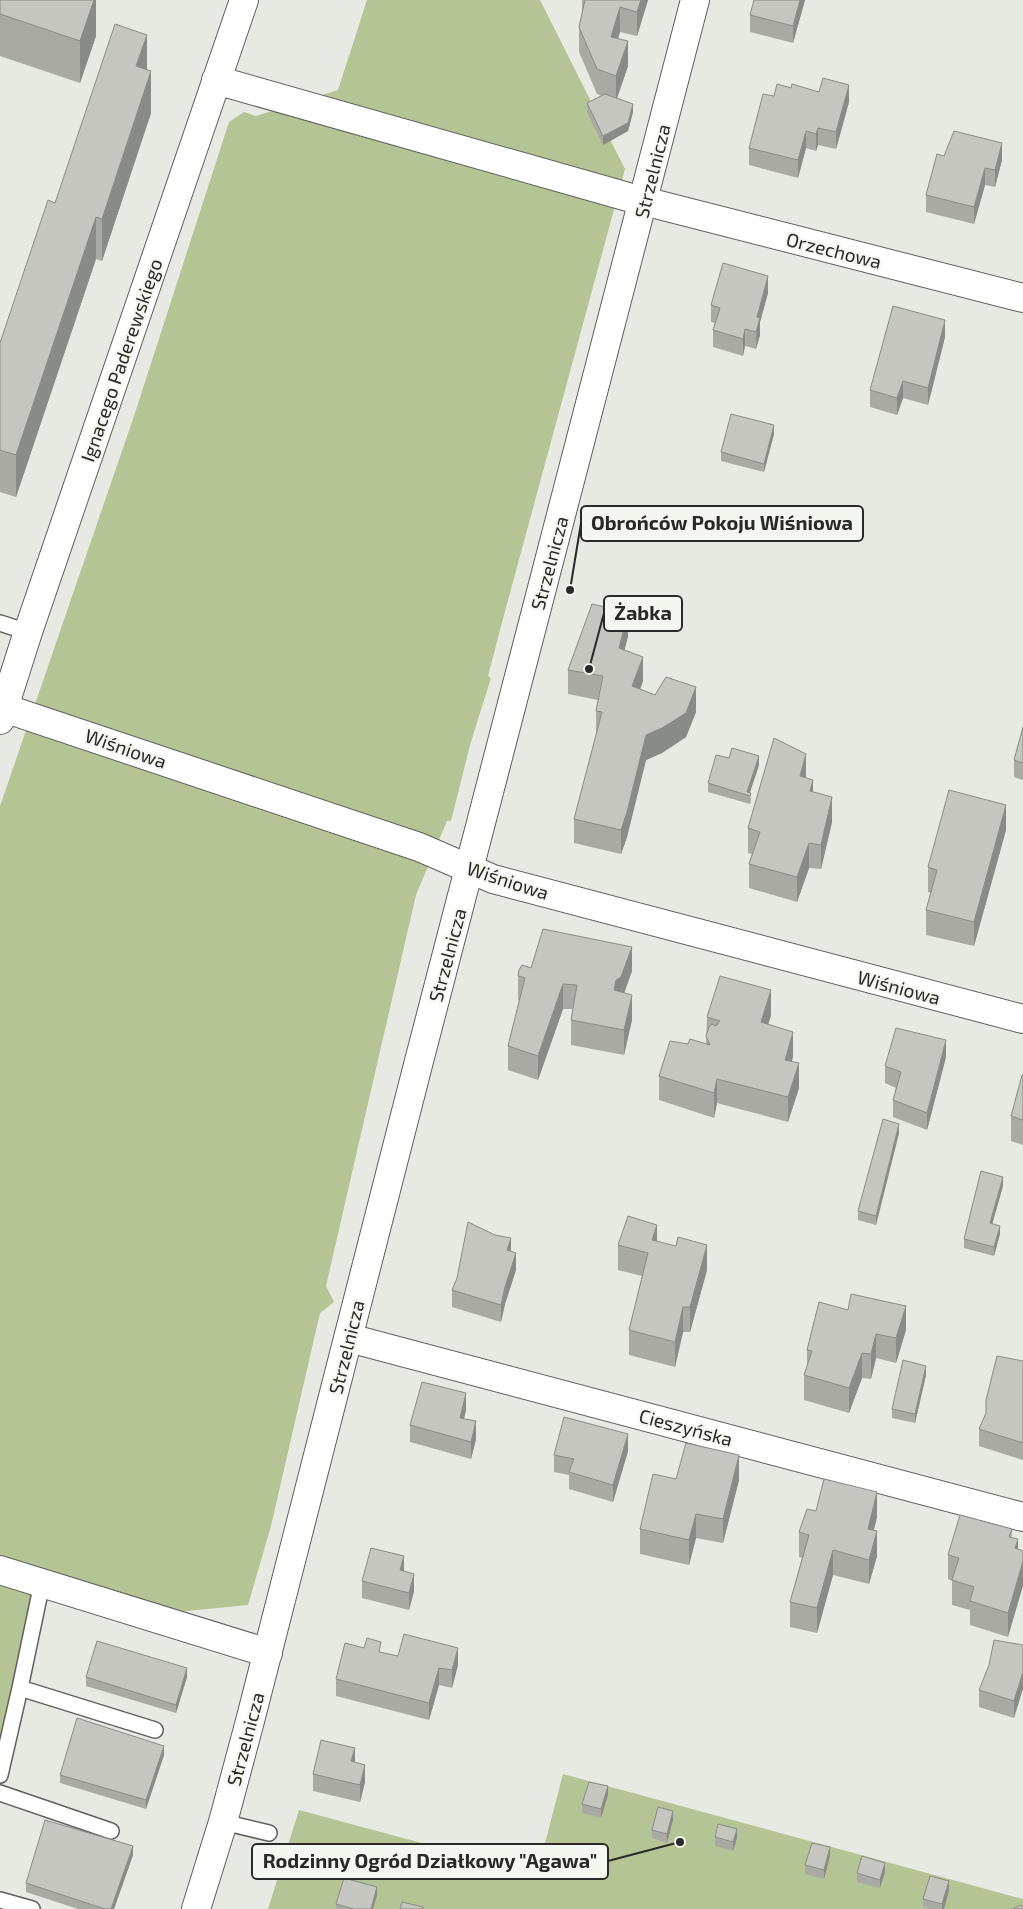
<svg xmlns="http://www.w3.org/2000/svg" width="1023" height="1909" viewBox="0 0 1023 1909" font-family="'Exo 2',sans-serif">
<style>
.green{fill:#b5c494}
.lines{fill:none;stroke-linecap:round;stroke-linejoin:round}
.service-casing{stroke:#5e615a;stroke-width:18}
.minor-casing{stroke:#5e615a;stroke-width:30}
.tertiary-casing{stroke:#5e615a;stroke-width:30}
.service{stroke:#fff;stroke-width:15}
.minor{stroke:#fff;stroke-width:28}
.tertiary{stroke:#fff;stroke-width:28}
.wall{fill:#a9aaa4}
.shaded-wall{fill:#898b86}
.building{fill:#c4c6bf;stroke:#898b86}
.labels{text-anchor:middle;dominant-baseline:central;stroke-width:4;stroke-linejoin:round;paint-order:stroke}
.street-label{font-size:19px;fill:#292a27;stroke:#f4f7ef}
.leader{fill:none;stroke:#292a27;stroke-width:2}
.callout-dot{fill:#292a27;stroke:#f4f7ef;stroke-width:2}
.callout{fill:#f4f7ef;stroke:#292a27;stroke-width:2}
.callout-label{font-size:20px;text-anchor:middle;font-weight:bold;fill:#292a27}
</style>
<rect width="100%" height="100%" fill="#e7eae2"/>
<!-- green -->
<path class="green" d="M367,0H540L625,169L504,615L488,676L491,678L470,745L451,821H447L416,895L326,1286L334,1302L320,1313L271,1526L248,1605L177,1612L42,1583L0,1763V806L134,416L229,122L244,112L256,116L338,90Z
M563,1774L1023,1899V1909H268L299,1810L537,1874Z"/>
<g class="lines">
<!-- service casing -->
<g class="service-casing">
<path id="service" d="M0,623L28,632
M20,1688L155,1730
M0,1775L20,1688L42,1583
M0,1793L111,1831
M223,1822L269,1833
M0,1900L32,1909"/>
</g>
<!-- minor casing -->
<g class="minor-casing">
<path id="minor" d="M216,80L628,197L1023,298
M4,708L419,847L493,879L1023,1019
M0,720L28,632L244,0
M349,1338L1023,1517
M0,1570L268,1653"/>
</g>
<!-- tertiary casing -->
<g class="tertiary-casing">
<path id="tertiary" d="M196,1909L223,1822L250,1721L419,1061L695,0"/>
</g>
<!-- service -->
<use href="#service" class="service"/>
<!-- minor -->
<use href="#minor" class="minor"/>
<!-- tertiary -->
<use href="#tertiary" class="tertiary"/>
</g>
<!-- wall -->
<path class="wall" d="M0,0H96V36L80,83L0,56Z
M582,0H648L637,36L620,32L618,39L628,66L617,98L633,112L628,131L603,145L587,112V103L602,96L597,94L579,52V27L582,15Z
M805,0L793,43L750,32V15Z
M147,69L151,113L102,261L96,259L16,497L0,492V343L55,203Z
M791,88L849,102L836,149L818,145L816,151L806,148L798,178L749,165V148L774,96Z
M944,156L1002,160L995,187L985,185L974,224L926,212V195Z
M768,293L760,322V335L756,349L745,346L743,356L713,347V330L715,323L711,322V305Z
M945,337L928,405L903,398L897,415L870,407V390Z
M774,434L764,472L721,461V452Z
M628,636L624,650L643,681L640,689L696,712L686,737L662,753L646,760L627,837L621,854L574,843V819L596,735V711L598,700L568,694V670Z
M1023,727V780L1014,777V760Z
M759,765L750,792L751,801L750,804L708,792V783Z
M806,778L813,792L832,822L821,869L809,868L797,902L749,888V864L752,854L748,853V828Z
M1006,830L974,946L926,935V910L931,893L928,892V867Z
M531,968L632,971L624,993L632,1020L624,1055L571,1045V1020L573,1009H563L538,1080L508,1070V1046L519,1001L518,1000V976Z
M771,1015L768,1025L793,1057L791,1061L799,1088L788,1122L717,1103L714,1118L659,1100V1076L688,1044H706L707,1017Z
M946,1057L927,1130L893,1117V1100L896,1088L885,1083V1066Z
M1023,1075V1145L1011,1141V1116Z
M899,1133L876,1225L858,1220V1211Z
M1003,1186L992,1224L1000,1234L994,1256L964,1248V1239Z
M657,1241L707,1270L690,1332H683L675,1367L629,1355V1330L642,1276L618,1270V1245Z
M511,1251L516,1270L505,1304L501,1322L452,1307V1290Z
M819,1302L906,1330L896,1363L876,1358L871,1379L862,1378L849,1413L804,1400V1375L807,1367V1350Z
M1023,1361V1460L979,1446V1429Z
M926,1375L915,1423L892,1418V1409Z
M466,1410L464,1419L476,1439L471,1459L410,1442V1425Z
M628,1451L613,1502L569,1489V1475L554,1472V1455Z
M676,1479L739,1480L723,1543L696,1538L689,1565L640,1554V1529Z
M816,1511L877,1517L874,1530L877,1556L869,1584L833,1575L817,1633L790,1627V1602L802,1558L799,1557V1532Z
M1012,1529L1008,1637L970,1625V1610L952,1605V1581L948,1579V1555Z
M404,1571L414,1591L409,1610L362,1598V1581Z
M1023,1645L1014,1718L979,1707V1690Z
M364,1648L398,1656L458,1665L452,1688L439,1685L429,1720L336,1696V1679Z
M86,1677H187L176,1713L86,1686Z
M164,1755L146,1809L60,1783V1775Z
M355,1762L365,1782L360,1802L313,1791V1774Z
M608,1795L601,1818L582,1813V1804Z
M673,1820L667,1843L652,1838V1830Z
M715,1837L737,1838L733,1851L715,1846Z
M133,1855L114,1909H78L26,1892V1883Z
M830,1856L824,1879L805,1874V1865Z
M885,1872L880,1888L857,1882V1873Z
M949,1890L944,1909H929L923,1907V1899Z
M377,1895L373,1909H336V1904Z"/>
<!-- shaded-wall -->
<path class="shaded-wall" d="M94,0H96V36L80,83V41Z
M641,0H648L637,36V12Z
M800,0H805L793,43V26Z
M620,7V32L611,61V37Z
M147,35V76L136,66Z
M628,41V66L616,101V76Z
M151,71V113L102,261V219Z
M849,85V102L836,149V132Z
M633,104V112L628,131L603,145V136Z
M818,128V145L816,151V134Z
M806,131V148L798,178V160Z
M1002,143V160L995,187V170Z
M985,168V185L974,224V207Z
M96,217V259L16,497V455Z
M768,276V293L760,322V335L756,349L757,317Z
M945,320V337L928,405V388Z
M745,329V346L743,356V339Z
M903,381V398L897,415V398Z
M774,425V434L764,472V464Z
M628,612V636L619,673V648Z
M643,657V681L632,711V686Z
M696,687V712L686,737L662,753L646,760L627,837L621,854V830L646,735Z
M806,754V779L800,776Z
M759,756V765L749,795L747,792Z
M813,780V805L810,791Z
M832,797V822L821,869V845Z
M1006,805V830L974,946V922Z
M809,843V868L797,902V877Z
M632,947V971L621,1002L614,990L616,980Z
M563,984V1009L538,1080V1056Z
M771,990V1015L761,1047V1022Z
M632,995V1020L624,1055V1030Z
M793,1032V1057L785,1084V1060Z
M946,1040V1057L927,1130V1113Z
M799,1063V1088L788,1122V1097Z
M717,1079V1103L714,1118V1093Z
M899,1124V1133L876,1225V1216Z
M1003,1177V1186L990,1232V1223Z
M657,1225V1250L652,1240Z
M1000,1226V1234L994,1256V1247Z
M511,1238V1255L507,1250Z
M707,1245V1270L690,1332V1307Z
M516,1253V1270L505,1304L501,1322V1305L505,1287Z
M906,1306V1330L896,1363V1338Z
M683,1307V1332L675,1367V1342Z
M876,1334V1358L871,1379V1354Z
M862,1353V1378L849,1413V1388Z
M926,1366V1375L915,1423V1414Z
M466,1393V1410L460,1435V1418Z
M476,1421V1439L471,1459V1442Z
M628,1434V1451L613,1502V1485Z
M739,1455V1480L723,1543V1519Z
M877,1492V1517L868,1553V1529Z
M696,1514V1538L689,1565V1540Z
M877,1531V1556L869,1584V1560Z
M1018,1539V1564L1015,1548Z
M833,1550V1575L817,1633V1608Z
M404,1556V1573L400,1570Z
M1023,1561V1586L1008,1637V1613Z
M414,1574V1591L409,1610V1593Z
M458,1648V1665L452,1688V1670Z
M187,1668V1677L176,1713V1705Z
M439,1668V1685L429,1720V1703Z
M1023,1672V1689L1014,1718V1701Z
M164,1746V1755L146,1809V1800Z
M355,1748V1765L351,1761Z
M365,1765V1782L360,1802V1785Z
M608,1786V1795L601,1818V1809Z
M673,1811V1820L667,1843V1834Z
M737,1829V1838L733,1851V1842Z
M133,1846V1855L114,1909H111Z
M830,1847V1856L824,1879V1870Z
M885,1863V1872L880,1888V1880Z
M949,1881V1890L944,1909H942V1904Z
M377,1887V1895L373,1909H371Z"/>
<!-- building -->
<path class="building" d="M0,0H94L80,41L0,14Z
M585,0H641L637,12L620,7L611,37L628,41L616,76L597,69L579,27Z
M754,0H800L793,26L750,15Z
M115,24L147,35L136,66L151,71L102,219L96,217L16,455L0,450V343L48,200L55,203Z
M823,78L849,85L836,132L818,128L816,134L806,131L798,160L749,148L763,94L774,96L777,84L791,88L792,84L819,92Z
M605,94L633,104L628,123L603,136L587,103Z
M954,131L1002,143L995,170L985,168L974,207L926,195L937,154L944,156Z
M723,263L768,276L757,317L760,318L756,332L745,329L743,339L713,330L720,308L711,305Z
M893,306L945,320L928,388L903,381L897,398L870,390Z
M731,414L774,425L764,464L721,452Z
M592,604L628,612L619,648L643,657L632,686L655,695L666,677L696,687L686,713L662,728L646,735L627,812L621,830L574,819L602,712L596,711L603,676L568,670Z
M1023,727V763L1014,760Z
M774,738L806,754L800,776L813,780L810,791L832,797L821,845L809,843L797,877L749,864L760,832L748,828Z
M732,748L759,756L747,792L751,793L750,796L708,783L716,755L729,758Z
M949,790L1006,805L974,922L926,910L937,870L928,867Z
M543,929L632,947L621,977L616,980L614,990L632,995L624,1030L571,1020L577,985L563,984L538,1056L508,1046L525,978L518,976L519,970L522,965L531,968Z
M720,976L771,990L761,1022L793,1032L785,1060L799,1063L788,1097L717,1079L714,1093L659,1076L670,1041L688,1044L690,1039L710,1045L706,1036L709,1027L712,1024L716,1026L720,1021L707,1017Z
M896,1028L946,1040L927,1113L893,1100L901,1072L885,1066Z
M1022,1075H1023V1120L1011,1116Z
M883,1119L899,1124L876,1216L858,1211Z
M981,1171L1003,1177L990,1223L1000,1226L994,1247L964,1239Z
M628,1216L657,1225L652,1240L676,1246L678,1237L707,1245L690,1307H683L675,1342L629,1330L648,1253L618,1245Z
M468,1222L495,1235L511,1238L507,1250L516,1253L505,1287L501,1305L452,1290L457,1278Z
M851,1294L906,1306L896,1338L876,1334L871,1354L862,1353L849,1388L804,1375L812,1351L807,1350L819,1302L848,1310Z
M997,1356L1023,1361V1443L979,1429L986,1413V1400Z
M903,1360L926,1366L915,1414L892,1409Z
M422,1382L466,1393L460,1418L476,1421L471,1442L410,1425Z
M564,1417L628,1434L613,1485L569,1472L574,1459L554,1455Z
M686,1443L739,1455L723,1519L696,1514L689,1540L640,1529L653,1474L676,1479Z
M824,1479L877,1492L868,1529L877,1531L869,1560L833,1550L817,1608L790,1602L809,1535L799,1532L807,1509L816,1511Z
M960,1515L1012,1529L1009,1537L1018,1539L1015,1548L1023,1551V1561L1008,1613L970,1601L974,1587L952,1580L959,1558L948,1555Z
M371,1548L404,1556L400,1570L414,1574L409,1593L362,1581Z
M404,1634L458,1648L452,1670L439,1668L429,1703L336,1679L345,1643L364,1648L367,1638L381,1642L379,1652L398,1656Z
M994,1640L1023,1645V1672L1014,1701L979,1690L989,1665Z
M97,1641L187,1668L176,1705L86,1677Z
M77,1718L164,1746L146,1800L60,1775Z
M321,1740L355,1748L351,1761L365,1765L360,1785L313,1774Z
M589,1782L608,1786L601,1809L582,1804Z
M658,1807L673,1811L667,1834L652,1830Z
M45,1820L133,1846L111,1909H105L26,1883Z
M718,1824L737,1829L733,1842L715,1837Z
M812,1843L830,1847L824,1870L805,1865Z
M862,1856L885,1863L880,1880L857,1873Z
M930,1876L949,1881L942,1904L923,1899Z
M344,1878L377,1887L371,1909H354L336,1904Z
M402,1902L423,1907V1909H400Z
M1021,1905L1023,1907V1909H1013Z"/>
<g class="labels">
<!-- street labels -->
<g class="street-label">
<text transform="translate(652 171) rotate(-76)">Strzelnicza</text>
<text transform="translate(834 250) rotate(14)">Orzechowa</text>
<text transform="translate(121 360) rotate(-71)">Ignacego Paderewskiego</text>
<text transform="translate(549 563) rotate(-75)">Strzelnicza</text>
<text transform="translate(126 748) rotate(19)">Wiśniowa</text>
<text transform="translate(508 880) rotate(18)">Wiśniowa</text>
<text transform="translate(447 955) rotate(-75)">Strzelnicza</text>
<text transform="translate(899 987) rotate(15)">Wiśniowa</text>
<text transform="translate(346 1347) rotate(-76)">Strzelnicza</text>
<text transform="translate(686 1427) rotate(15)">Cieszyńska</text>
<text transform="translate(245 1739) rotate(-75)">Strzelnicza</text>
</g>
</g>
<!-- callouts -->
<path class="leader" d="M570 590L581 523M589 669L604 613M680 1842L608 1861"/>
<g class="callout-dot">
<circle cx="570" cy="590" r="5"/>
<circle cx="589" cy="669" r="5"/>
<circle cx="680" cy="1842" r="5"/>
</g>
<g class="callout">
<rect x="581" y="506" width="282" height="35" rx="5"/>
<rect x="604" y="596" width="78" height="35" rx="5"/>
<rect x="252" y="1844" width="356" height="35" rx="5"/>
</g>
<g class="callout-label">
<text x="722" y="530">Obrońców Pokoju Wiśniowa</text>
<text x="643" y="620">Żabka</text>
<text x="430" y="1868">Rodzinny Ogród Działkowy "Agawa"</text>
</g>
</svg>
